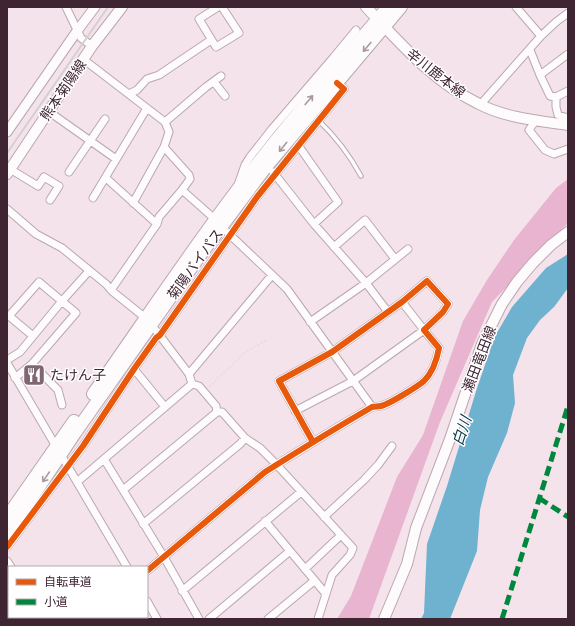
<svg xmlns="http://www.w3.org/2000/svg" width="575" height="626" viewBox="0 0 575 626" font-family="Roboto,'Noto Sans JP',sans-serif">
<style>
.forest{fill:#e8b4cf}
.water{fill:#6eb2d0}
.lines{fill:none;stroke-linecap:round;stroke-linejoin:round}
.service-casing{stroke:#bba7b1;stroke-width:5.5}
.minor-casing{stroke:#bba7b1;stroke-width:9}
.tertiary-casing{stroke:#bba7b1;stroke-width:11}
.secondary-casing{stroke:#bba7b1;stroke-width:12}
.trunk-casing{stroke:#bba7b1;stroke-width:14}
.path{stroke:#dad5d7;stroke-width:1;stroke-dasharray:2 2;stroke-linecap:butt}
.service{stroke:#fdfbfc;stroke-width:3.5}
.minor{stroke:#fdfbfc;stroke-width:7}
.tertiary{stroke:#fdfbfc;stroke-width:9}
.secondary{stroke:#fdfbfc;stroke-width:10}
.trunk{stroke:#fdfbfc;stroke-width:12}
.rail{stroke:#d5cfd2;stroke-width:2}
.quiet{stroke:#00873e;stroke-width:5;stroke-dasharray:10 5;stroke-linecap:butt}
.cycleway-casing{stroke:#fff;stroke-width:8}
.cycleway{stroke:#e8590c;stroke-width:6}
.oneway{stroke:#a89aa1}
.labels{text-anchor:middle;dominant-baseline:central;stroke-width:3;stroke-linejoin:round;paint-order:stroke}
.street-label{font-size:14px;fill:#3f2432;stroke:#fff}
.poi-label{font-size:14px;fill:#3f2432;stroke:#fff;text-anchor:start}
.water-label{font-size:15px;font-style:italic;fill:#083748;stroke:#fff}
</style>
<rect width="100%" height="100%" fill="#f4e3eb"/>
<!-- forest -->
<path class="forest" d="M568,179V223L492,302L440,422L369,619H337L351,596L397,477L423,435L463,321L487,280L514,240L556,188Z"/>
<!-- water -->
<path class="water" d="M568,254V288L554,307L540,320L527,338L513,375L515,403L507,433L488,477L480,510L477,551L450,619H421L424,613L427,544L447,486L477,388L495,336L512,307L546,268Z"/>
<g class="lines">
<!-- service casing -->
<g class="service-casing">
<path id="service" d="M319,121C336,137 350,156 361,176"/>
</g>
<!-- minor casing -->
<g class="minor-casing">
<path id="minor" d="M66,7L81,38L92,46
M218,7L199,19L216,47L239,33L222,7
M516,7L541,36
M530,50L540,75L550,96L556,97
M333,58L356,30
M83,59L165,122L169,132L164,147L189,175L190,179L182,190
M540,75L568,54
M214,82L225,96
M568,91L556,97V107L558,115L568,118
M129,94L137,90L147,79L159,75L211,40
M480,105L541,36L556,22L568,13
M48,111L116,159
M536,120L529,130L545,150L554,154L568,149
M165,122L206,87L221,76
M298,145L338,202L314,224
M10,169L38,186L44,177L59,186L50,200
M69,172L105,119
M273,172L314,224L366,283L388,312
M106,178L157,224
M238,185L245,165L250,157L272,129L333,58L340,63
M93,198L147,108
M133,203L164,147
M7,209L36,234L62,248L106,284L112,291L148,320L189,374L192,384L199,386L216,406L217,412
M227,232L287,289L372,407
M334,247L365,220L395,259
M111,290L157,224L159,217L182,190L217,221
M310,322L366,283L408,249
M7,360L20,352L62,301L89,271
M7,363L127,567
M32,364L58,390L62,405
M134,369L165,407
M189,374L272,275
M15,378L32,364L76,313L39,282L9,316L33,336
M295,411L353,381L424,330L402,302
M104,459L164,557L199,619
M77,482L192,384
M123,490L217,412H222L245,438L260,448L276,464L353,548L350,555L332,575L318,619
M324,517L364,480L378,465L392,446
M265,521L326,594
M143,524L240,444L245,438
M7,547L83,446L134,369L156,338L160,335L257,197L344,89L337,83
M7,561L11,567
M305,569L341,535
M147,571L265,472C300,450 336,428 372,407C376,406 380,407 384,405C392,402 417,387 424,381C432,373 437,359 439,348L424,330L443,312L448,304L427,281L402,302L332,352L279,381L313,442
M182,591L301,492
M147,601L157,619
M45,617L46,619
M101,619L104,617
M209,619L290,551
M268,619L314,581"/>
</g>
<!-- tertiary casing -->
<g class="tertiary-casing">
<path id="tertiary" d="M7,132L77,31L95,7"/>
</g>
<!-- secondary casing -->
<g class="secondary-casing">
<path id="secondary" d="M366,7C400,43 433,82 479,104C506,118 539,121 568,125
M7,174L92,46L122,7
M384,619L407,564L416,528L450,439L482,344L502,304L517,282L533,263L551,245L568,232"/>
</g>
<!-- trunk casing -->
<g class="trunk-casing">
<path id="trunk" d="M93,394C141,326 187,256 238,189C285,126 337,67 388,7
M7,517L74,421
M7,535L75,433L201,254L266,167L401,7"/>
</g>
<!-- path -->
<path class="path" d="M209,387L247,351L267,340"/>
<!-- service -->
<use href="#service" class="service"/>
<!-- minor -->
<use href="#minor" class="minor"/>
<!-- tertiary -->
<use href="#tertiary" class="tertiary"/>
<!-- secondary -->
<use href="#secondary" class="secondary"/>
<!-- trunk -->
<use href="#trunk" class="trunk"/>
<!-- rail -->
<path class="rail" d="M7,153L108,7"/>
<!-- quiet -->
<path class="quiet" d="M539,498L568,517
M502,619L568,406"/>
<!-- cycleway casing -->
<g class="cycleway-casing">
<path id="cycleway" d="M7,547L83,446L134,369L156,338L160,335L257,197L344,89L337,83
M147,571L265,472C300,450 336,428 372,407C376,406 380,407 384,405C392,402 417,387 424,381C432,373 437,359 439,348L424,330L443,312L448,304L427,281L402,302L332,352L279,381L313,442"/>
</g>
<!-- cycleway -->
<use href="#cycleway" class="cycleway"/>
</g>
<!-- one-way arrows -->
<defs><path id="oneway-shaft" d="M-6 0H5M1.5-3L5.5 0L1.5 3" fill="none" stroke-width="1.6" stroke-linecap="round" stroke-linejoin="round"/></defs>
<g class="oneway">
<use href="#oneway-shaft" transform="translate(367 47) rotate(130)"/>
<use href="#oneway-shaft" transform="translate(309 100) rotate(-50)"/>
<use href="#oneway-shaft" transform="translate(283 147) rotate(129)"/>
<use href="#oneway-shaft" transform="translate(46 477) rotate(124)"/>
</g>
<!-- icons -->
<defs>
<g id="restaurant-square" transform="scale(1.15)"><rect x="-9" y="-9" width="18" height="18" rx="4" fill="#7e6773" stroke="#fff"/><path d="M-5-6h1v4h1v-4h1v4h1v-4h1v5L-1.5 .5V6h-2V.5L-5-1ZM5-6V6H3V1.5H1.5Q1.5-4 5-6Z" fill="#fff"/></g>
</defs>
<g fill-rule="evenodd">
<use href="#restaurant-square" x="34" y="375"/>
</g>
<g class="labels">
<!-- street labels -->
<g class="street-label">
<text transform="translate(436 73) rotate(38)">辛川鹿本線</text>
<text transform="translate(63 90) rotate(-56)">熊本菊陽線</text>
<text transform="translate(195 264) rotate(-54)">菊陽バイパス</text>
<text transform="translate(479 359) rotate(-69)">瀬田竜田線</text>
</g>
<!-- poi labels -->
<g class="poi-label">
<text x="50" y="375">たけん子</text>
</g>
<!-- water labels -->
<g class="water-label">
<text transform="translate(462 431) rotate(-72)">白川</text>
</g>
</g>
<!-- border -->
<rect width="575" height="626" fill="none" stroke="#3f2432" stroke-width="16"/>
<!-- legend -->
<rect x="8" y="566" width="140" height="52" fill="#ffffff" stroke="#b2a7ad"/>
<rect x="16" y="579" width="20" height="6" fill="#e8590c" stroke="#b2a7ad"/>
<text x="44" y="586" font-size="12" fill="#3f2432">自転車道</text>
<rect x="16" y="599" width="20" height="6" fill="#00873e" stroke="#b2a7ad"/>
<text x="44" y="606" font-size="12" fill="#3f2432">小道</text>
</svg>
